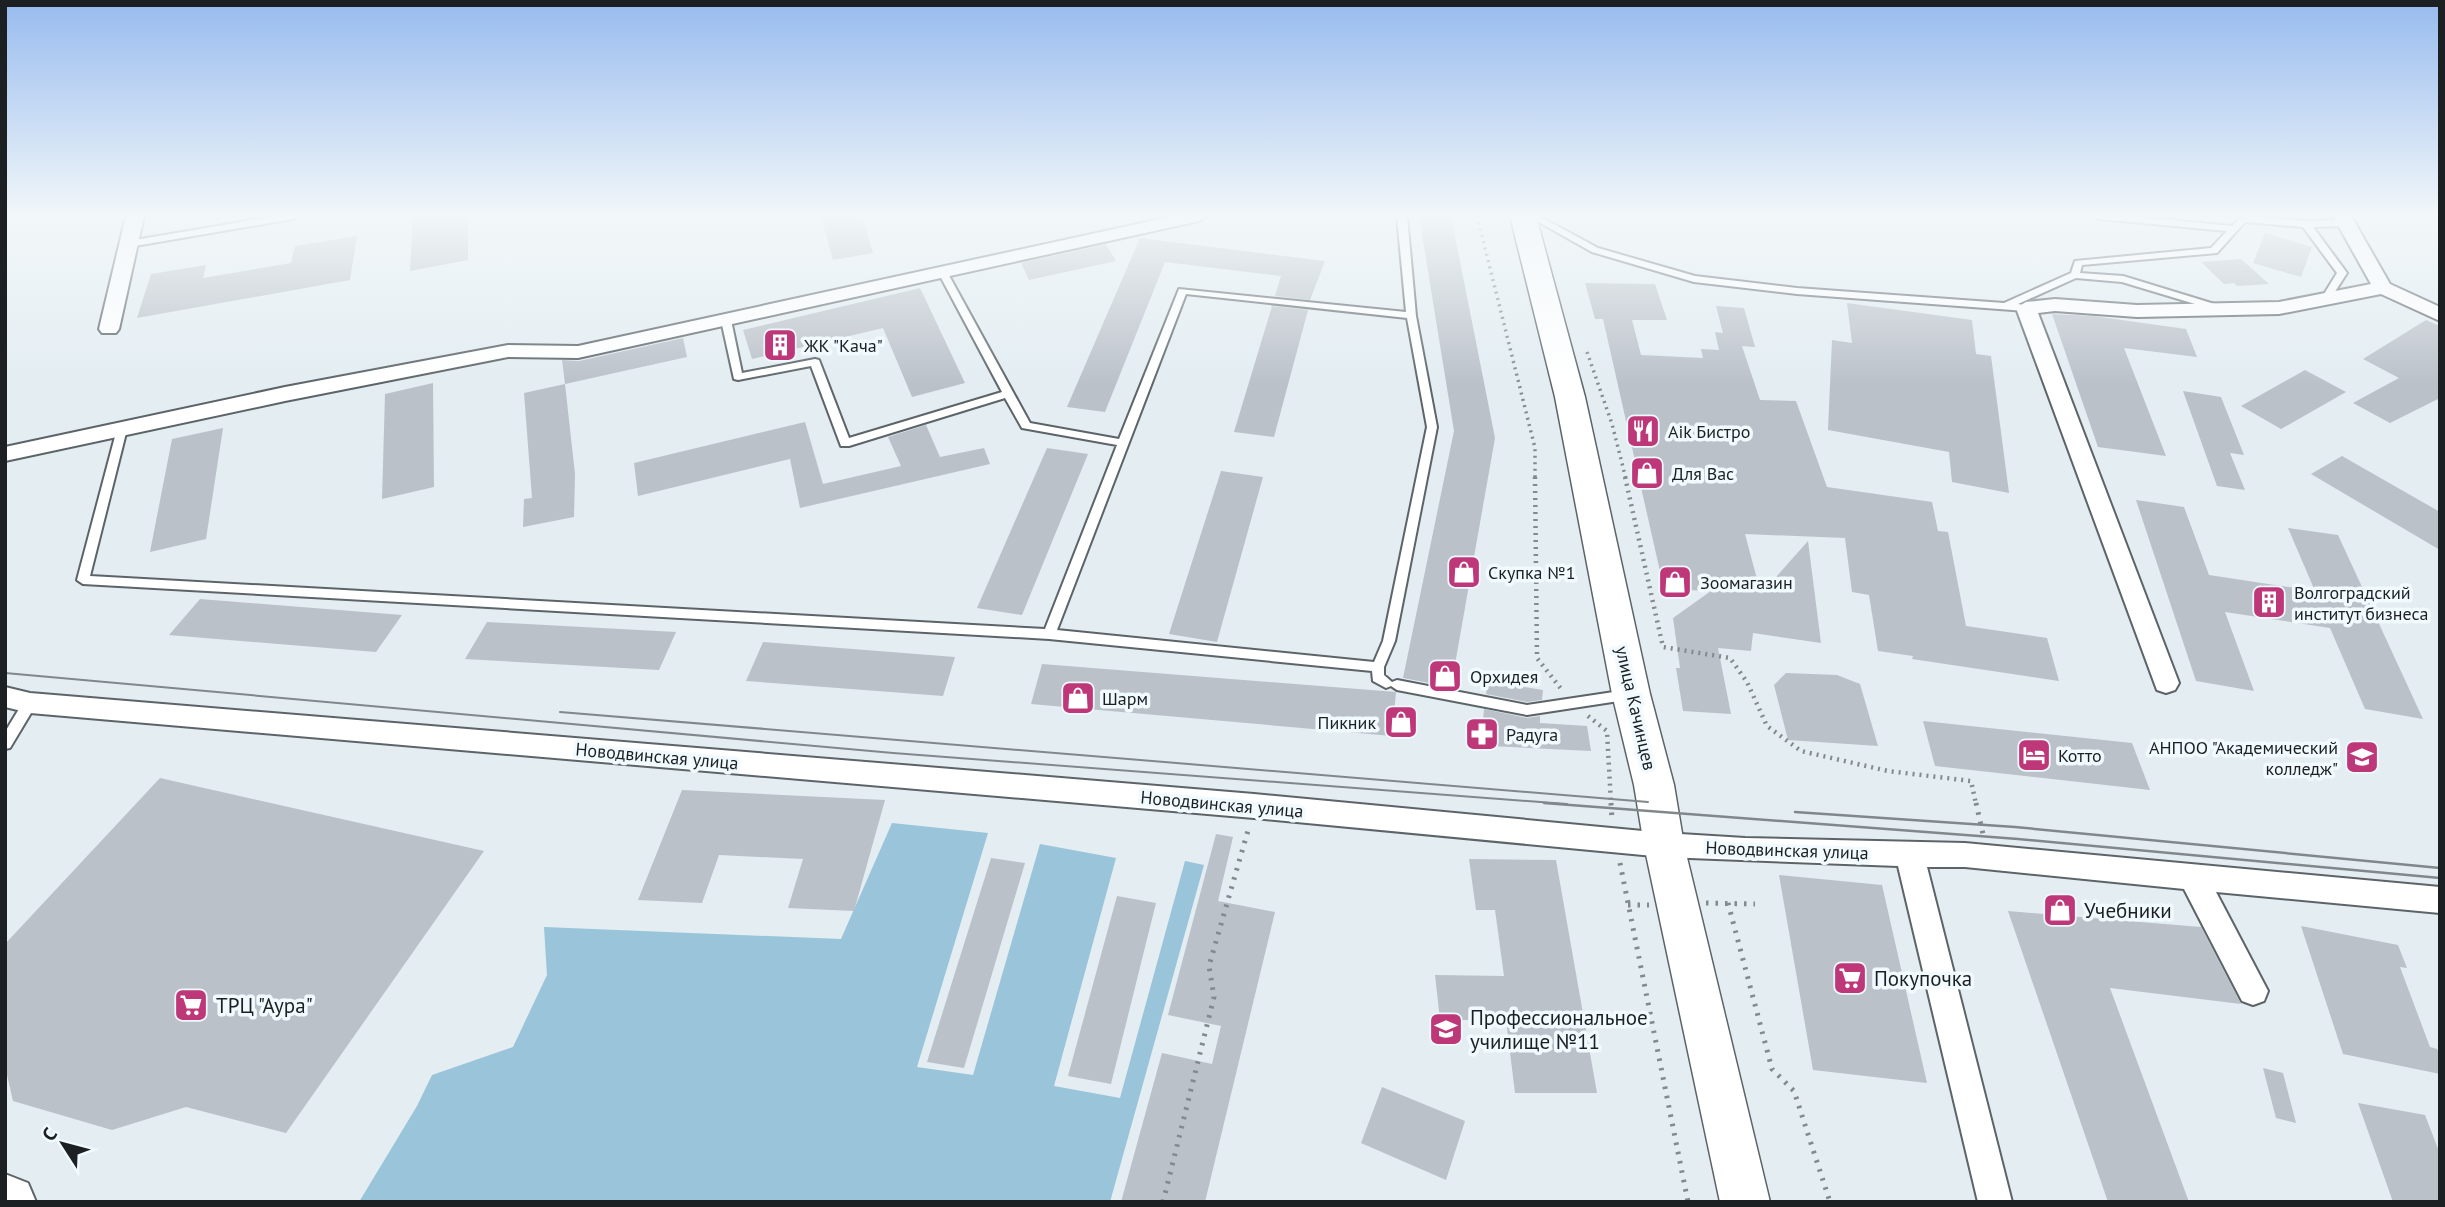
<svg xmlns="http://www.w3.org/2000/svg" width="2445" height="1207" viewBox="0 0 2445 1207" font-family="'PT Sans',sans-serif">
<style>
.green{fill:#99c4d9}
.building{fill:#bbc1c9}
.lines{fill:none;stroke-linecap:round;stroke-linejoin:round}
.lane-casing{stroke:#5c6468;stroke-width:4}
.street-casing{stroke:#5c6468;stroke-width:4}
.secondary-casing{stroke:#5c6468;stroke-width:3}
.highway-casing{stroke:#5c6468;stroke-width:4}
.path-far2{stroke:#838a8d;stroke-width:3.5;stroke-dasharray:2 4.5;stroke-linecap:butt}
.path-far1{stroke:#838a8d;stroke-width:4.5;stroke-dasharray:2 5;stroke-linecap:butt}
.path{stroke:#838a8d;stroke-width:5;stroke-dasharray:2.5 7;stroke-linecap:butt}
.lane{fill:#fff;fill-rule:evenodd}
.street{fill:#fff;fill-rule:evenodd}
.secondary{fill:#fff;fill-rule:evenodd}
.highway{fill:#fff;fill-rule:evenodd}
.tram-far1{stroke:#81888b;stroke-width:2}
.tram{stroke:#81888b;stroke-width:2.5}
.labels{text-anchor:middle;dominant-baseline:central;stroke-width:7;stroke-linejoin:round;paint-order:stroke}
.poi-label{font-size:18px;fill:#1d2022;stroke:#f0faff;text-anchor:start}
.street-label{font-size:18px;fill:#1d2022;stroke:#f0faff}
.near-poi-label{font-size:21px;fill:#1d2022;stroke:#f0faff;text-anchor:start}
</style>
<rect width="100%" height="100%" fill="#e3edf2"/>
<!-- green -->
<path class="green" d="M892,823L988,833L917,1067L973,1075L1040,844L1116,858L1054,1086L1120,1098L1185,861L1204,865L1110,1202H359L417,1106L432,1075L513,1047L547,975L544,927L841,939Z"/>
<!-- building -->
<path class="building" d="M413,216H468V260L410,271Z
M821,216H862L873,253L833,260Z
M1419,216H1451L1495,438L1451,687L1403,678L1454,431Z
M2265,233L2312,247L2301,277L2253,263Z
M357,236L350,280L137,318L151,274L206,265L203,278L291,263L295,246Z
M1140,238L1325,261L1310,300L1275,296L1281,276L1165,262L1105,412L1067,407Z
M1106,244L1116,261L1029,280L1021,263Z
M2241,259L2269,284L2237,286L2234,283L2224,284L2201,262Z
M1585,283L1655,284L1667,320H1632L1641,355L1703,358L1701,349L1719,350L1715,332L1723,333L1716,306L1744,308L1755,347L1742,346L1760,400L1796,401L1827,487L1932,502L1938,531L1948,532L1966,626L2047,638L2059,681L1912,659L1913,656L1878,651L1869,595L1852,592L1845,538L1745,534L1761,594L1808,541L1821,643L1753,633L1751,651L1718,648L1731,714L1683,711L1676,668H1680L1673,618L1711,591L1664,589L1603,319H1595Z
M920,288L965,383L912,397L883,328L752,359L743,330Z
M1847,303L1972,320L1976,354L1991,356L2009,493L1952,482L1949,452L1828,430L1832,340L1852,343Z
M1272,306L1308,310L1274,437L1234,432Z
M2052,314L2093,316L2186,329L2197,357L2124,348L2166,456L2098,447Z
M2426,320L2440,326V398L2390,423L2353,403L2399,378L2363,359Z
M683,338L687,357L565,384L575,474L574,517L523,527L524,499L532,498L524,393L565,384L562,360L579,361Z
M2305,370L2346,392L2281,429L2241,406Z
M433,383L434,487L382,499L385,394Z
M2183,391L2221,397L2244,455L2230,453L2245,490L2217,486Z
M805,422L823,484L901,466L888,437L926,425L940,457L984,448L990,464L800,508L790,459L638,496L634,463Z
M223,428L206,539L150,552L172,439Z
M1047,448L1088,454L1022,615L977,608Z
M2342,456L2440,512V550L2311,474Z
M1221,471L1263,477L1217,642L1169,634Z
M2136,500L2184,507L2209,575L2315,591L2288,528L2338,535L2423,719L2365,709L2330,628L2225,612L2254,691L2196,681Z
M200,599L402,615L376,652L169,635Z
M487,622L676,632L659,670L465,659Z
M763,642L955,657L943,696L746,681Z
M1042,664L1396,692L1392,736L1031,704Z
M1786,673L1837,675L1860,684L1878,746L1788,740L1774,685Z
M1488,681L1543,690L1542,700L1527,702L1486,694Z
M1484,709L1527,718L1540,716V723L1587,726L1591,751L1471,745L1469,720H1483Z
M1923,721L2132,743L2150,790L1935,766Z
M160,778L484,851L286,1133L186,1107L112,1130L13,1101L5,1066V944Z
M682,790L885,800L854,911L788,908L803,859L719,855L702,903L638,900Z
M1216,834L1233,837L1218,901L1275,912L1205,1202H1121L1162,1053L1212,1064L1221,1026L1168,1015Z
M991,858L1025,863L964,1068L927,1062Z
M1469,859L1556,860L1597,1093H1515L1506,1020H1440L1435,975L1504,976L1495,910H1476Z
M1779,875L1882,885L1927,1083L1813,1070Z
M1117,896L1156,903L1111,1084L1068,1076Z
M2008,911L2201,927L2241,1004L2110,988L2189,1202H2108Z
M2301,926L2398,945L2407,968L2400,967L2430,1047L2437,1049L2440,1055V1074L2343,1054Z
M2263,1068L2283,1073L2296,1123L2276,1118Z
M1382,1087L1465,1121L1446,1180L1361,1143Z
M2358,1103L2425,1115L2440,1154V1202H2393Z"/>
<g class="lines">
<!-- lane casing -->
<g class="lane-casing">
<path id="lane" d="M277,216H297L293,219L129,247L124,244L129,241Z
M1397,216H1407L1416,316L1437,427L1395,641L1384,667V675L1392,682L1397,680L1527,705L1627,690L1632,691L1634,695L1632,699L1527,715L1397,690L1391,686L1386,688L1373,681L1372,671L1049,639L83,584L77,580L117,429L122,425L127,429L90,576L1045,629L1117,445L1022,428L1005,398L849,446H841L811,366L738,380L734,379L721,320L722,318H730L731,320L742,373L815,359L819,360L849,438L1002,392L938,272L940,270H946L1030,423L1119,439L1179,289L1406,312ZM1186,294L1407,318L1427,427L1383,641L1374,662L1057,630Z
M1528,216H1539L1598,248L1695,276L1797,288L2004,303L2071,273L2075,261L2211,248L2227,231L2099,219L2095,216H2128L2232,226L2243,216L2306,221L2346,220L2351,223L2346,226L2313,227L2347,273L2329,301L2326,302L2321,299L2337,273L2303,227L2245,222L2217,253L2082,265L2080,273L2123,276L2221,306V310H2215L2122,282L2076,278L2018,304L2029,306V310L2026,311L1797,294L1694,282L1592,252Z
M30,698L35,699L37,703L10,748L5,749V732L25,699Z"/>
</g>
<!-- street casing -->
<g class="street-casing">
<path id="street" d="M126,216H144L119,329L116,333H102L99,329Z
M1174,216H1208L1199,221L578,358L508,357L285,401L5,461V447L285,387L508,345L578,346Z
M2333,216H2351L2390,284L2440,307V321L2381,294L2279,314L2137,317L2055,311L2038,313L2179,683L2175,690L2166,693L2157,690L2016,308L2026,302L2055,299L2137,305L2279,302L2371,284Z
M5,687L30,693L1254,794L1664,833L1745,838L1965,843L2440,887V913L2216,892L2268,991L2264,1001L2253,1005L2242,1001L2184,889L1965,867H1927L2012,1202H1978L1898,866L1664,857L1254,818L30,713L5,707Z"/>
</g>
<!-- secondary casing -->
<g class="secondary-casing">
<path id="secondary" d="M1510,216H1536L1585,397L1650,694L1674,785L1684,845L1770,1202H1720L1644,845L1634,785L1612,694L1555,397Z"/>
</g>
<!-- highway casing -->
<g class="highway-casing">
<path id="highway" d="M5,1174L28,1183L36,1202H5Z"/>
</g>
<!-- path-far2 -->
<path class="path-far2" d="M1477,216L1535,448V479
M1587,352L1612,424L1626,479"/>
<!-- path-far1 -->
<path class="path-far1" d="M1535,477L1537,658L1562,690
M1625,477L1663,647L1730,658L1747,682L1767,726L1801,751L1888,771L1971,781L1976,804
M1588,716L1607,731L1611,804"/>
<!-- path -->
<path class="path" d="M1611,803L1612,820
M1976,803L1983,834
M1620,863L1688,1202
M1706,903L1755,904
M1728,903L1772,1069L1794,1091L1830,1202
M1628,905H1649
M1163,1202L1214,997L1209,966L1249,827"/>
<!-- lane -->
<use href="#lane" class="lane"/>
<!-- street -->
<use href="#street" class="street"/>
<!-- secondary -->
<use href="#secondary" class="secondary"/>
<!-- highway -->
<use href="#highway" class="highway"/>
<!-- tram-far1 -->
<path class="tram-far1" d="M5,673L893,753L1567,804
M560,712L1648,802"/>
<!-- tram -->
<path class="tram" d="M1544,803L2018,839L2440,878
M1795,812L2015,827L2440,868"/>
</g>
<!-- sky -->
<linearGradient id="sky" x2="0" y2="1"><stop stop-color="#97bbee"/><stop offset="0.56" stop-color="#f2f7f9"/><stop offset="1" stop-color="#f2f7f9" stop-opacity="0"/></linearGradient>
<rect width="2445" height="385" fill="url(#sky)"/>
<!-- icons -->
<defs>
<g id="building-square" transform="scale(1.75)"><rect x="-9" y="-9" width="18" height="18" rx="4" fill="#bd3779" stroke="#f0faff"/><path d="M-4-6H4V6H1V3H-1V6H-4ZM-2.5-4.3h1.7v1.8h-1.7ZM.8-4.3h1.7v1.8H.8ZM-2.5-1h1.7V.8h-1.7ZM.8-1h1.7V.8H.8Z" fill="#fff"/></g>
<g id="restaurant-square" transform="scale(1.75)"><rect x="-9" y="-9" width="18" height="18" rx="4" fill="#bd3779" stroke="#f0faff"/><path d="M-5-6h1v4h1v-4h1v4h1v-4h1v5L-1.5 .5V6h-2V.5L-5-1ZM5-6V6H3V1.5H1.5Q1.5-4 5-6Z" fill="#fff"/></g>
<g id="shop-square" transform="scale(1.75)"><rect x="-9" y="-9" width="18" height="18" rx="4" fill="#bd3779" stroke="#f0faff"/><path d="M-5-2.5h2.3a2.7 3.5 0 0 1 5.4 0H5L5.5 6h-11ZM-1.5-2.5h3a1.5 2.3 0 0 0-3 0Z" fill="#fff"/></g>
<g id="pharmacy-square" transform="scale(1.75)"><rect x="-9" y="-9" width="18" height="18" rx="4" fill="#bd3779" stroke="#f0faff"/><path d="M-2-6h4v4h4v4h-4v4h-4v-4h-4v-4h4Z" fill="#fff"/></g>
<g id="hotel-square" transform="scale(1.75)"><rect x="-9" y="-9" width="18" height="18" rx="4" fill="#bd3779" stroke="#f0faff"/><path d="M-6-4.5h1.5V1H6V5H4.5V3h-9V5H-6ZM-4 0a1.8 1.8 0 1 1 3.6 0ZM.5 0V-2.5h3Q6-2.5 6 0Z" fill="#fff"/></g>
<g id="university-square" transform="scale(1.75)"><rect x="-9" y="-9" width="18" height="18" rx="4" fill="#bd3779" stroke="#f0faff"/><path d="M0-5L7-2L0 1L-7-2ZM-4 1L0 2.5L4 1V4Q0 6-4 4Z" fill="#fff"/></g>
<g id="supermarket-square" transform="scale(1.75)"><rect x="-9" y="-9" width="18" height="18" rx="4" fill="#bd3779" stroke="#f0faff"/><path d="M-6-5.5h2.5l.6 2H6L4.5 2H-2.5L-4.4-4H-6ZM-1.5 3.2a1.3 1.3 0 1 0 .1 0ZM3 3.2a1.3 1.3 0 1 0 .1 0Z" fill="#fff"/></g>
</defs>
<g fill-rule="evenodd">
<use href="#building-square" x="780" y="345"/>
<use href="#restaurant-square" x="1643" y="431"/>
<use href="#shop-square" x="1647" y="473"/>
<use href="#shop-square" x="1464" y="572"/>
<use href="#shop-square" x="1675" y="582"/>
<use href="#building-square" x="2269" y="602"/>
<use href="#shop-square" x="1445" y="676"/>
<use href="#shop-square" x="1078" y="698"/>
<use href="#shop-square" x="1401" y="722"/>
<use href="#pharmacy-square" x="1482" y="734"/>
<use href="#hotel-square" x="2034" y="755"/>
<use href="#university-square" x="2362" y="757"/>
<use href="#shop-square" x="2060" y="910"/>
<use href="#supermarket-square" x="1850" y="978"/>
<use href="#supermarket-square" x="191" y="1005"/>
<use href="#university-square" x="1446" y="1029"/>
</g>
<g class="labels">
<!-- poi labels -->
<g class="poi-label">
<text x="804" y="345">ЖК "Кача"</text>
<text x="1668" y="431">Aik Бистро</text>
<text x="1672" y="473">Для Вас</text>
<text x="1488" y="572">Скупка №1</text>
<text x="1700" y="582">Зоомагазин</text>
<text x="2294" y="592">Волгоградский<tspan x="2294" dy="21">институт бизнеса</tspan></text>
<text x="1470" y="676">Орхидея</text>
<text x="1102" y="698">Шарм</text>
<text x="1376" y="722" text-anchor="end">Пикник</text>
<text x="1506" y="734">Радуга</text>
<text x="2338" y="747" text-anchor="end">АНПОО "Академический<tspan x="2338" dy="21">колледж"</tspan></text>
<text x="2058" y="755">Котто</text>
</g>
<!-- street labels -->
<g class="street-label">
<text transform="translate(1636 708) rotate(77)">улица Качинцев</text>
<text transform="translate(657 756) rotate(5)">Новодвинская улица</text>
<text transform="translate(1222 804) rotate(5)">Новодвинская улица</text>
<text transform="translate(1787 850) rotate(2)">Новодвинская улица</text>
</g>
<!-- near-poi labels -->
<g class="near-poi-label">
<text x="2084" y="910">Учебники</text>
<text x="1874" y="978">Покупочка</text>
<text x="216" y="1005">ТРЦ "Аура"</text>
<text x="1470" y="1017">Профессиональное<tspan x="1470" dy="24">училище №11</tspan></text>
</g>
</g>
<!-- border -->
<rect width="2445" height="1207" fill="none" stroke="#1d2022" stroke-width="14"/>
<!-- north arrow -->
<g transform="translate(63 1144) rotate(306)" stroke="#f0faff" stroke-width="5" paint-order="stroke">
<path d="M0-5L12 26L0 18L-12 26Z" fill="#1d2022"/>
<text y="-10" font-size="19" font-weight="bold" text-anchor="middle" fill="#1d2022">С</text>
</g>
</svg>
